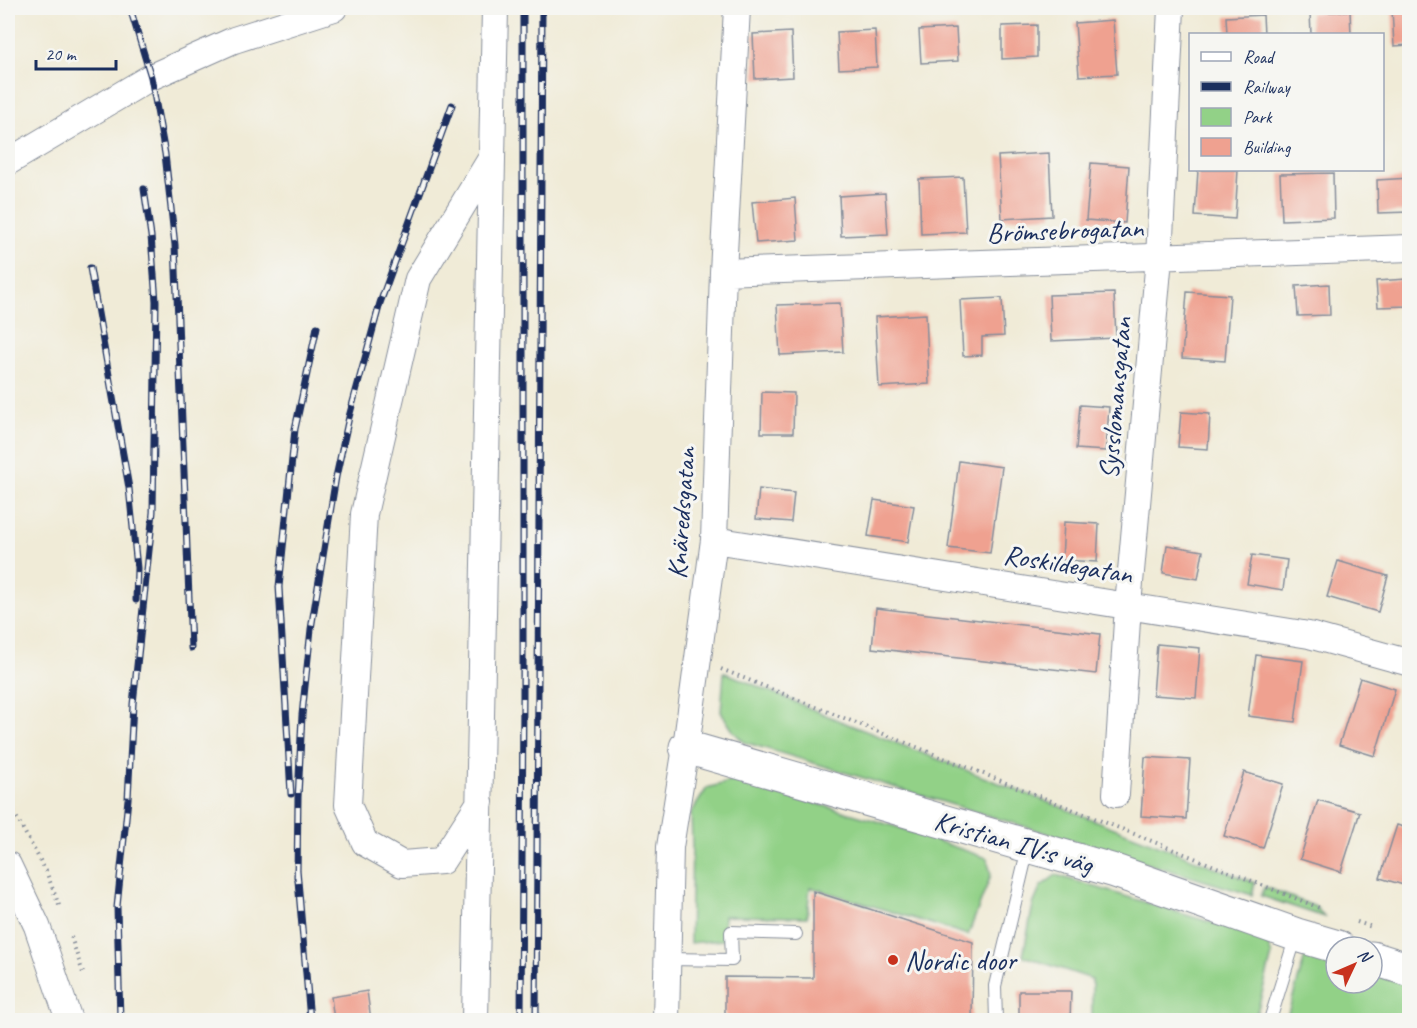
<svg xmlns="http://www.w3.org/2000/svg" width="1417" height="1028" viewBox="0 0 1417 1028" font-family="Caveat,sans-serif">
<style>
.green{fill:#92d187;stroke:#568072;stroke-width:1.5}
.building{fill:#efa190}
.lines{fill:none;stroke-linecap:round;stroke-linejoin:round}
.lane-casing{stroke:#868d9a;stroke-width:14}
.street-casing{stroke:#868d9a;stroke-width:28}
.secondary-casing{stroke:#868d9a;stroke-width:35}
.path{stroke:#868d9a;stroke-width:4;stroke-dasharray:1.5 4.5;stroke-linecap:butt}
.lane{stroke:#fff;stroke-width:12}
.street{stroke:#fff;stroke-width:26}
.secondary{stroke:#fff;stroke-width:33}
.rail-casing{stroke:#1b2f5e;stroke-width:7}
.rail{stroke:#f6f6f2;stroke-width:4.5;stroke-dasharray:14;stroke-linecap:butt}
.poi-dot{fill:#c8321e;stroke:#f6f6f2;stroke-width:2}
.labels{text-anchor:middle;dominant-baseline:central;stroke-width:6;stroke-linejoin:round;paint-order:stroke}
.street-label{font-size:28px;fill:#1b2f5e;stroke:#f6f6f2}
.poi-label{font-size:28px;fill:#1b2f5e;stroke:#f6f6f2;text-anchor:start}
</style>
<rect width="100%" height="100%" fill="#f6f6f2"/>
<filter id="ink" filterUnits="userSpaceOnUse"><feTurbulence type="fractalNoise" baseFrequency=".0167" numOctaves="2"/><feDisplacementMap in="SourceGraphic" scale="12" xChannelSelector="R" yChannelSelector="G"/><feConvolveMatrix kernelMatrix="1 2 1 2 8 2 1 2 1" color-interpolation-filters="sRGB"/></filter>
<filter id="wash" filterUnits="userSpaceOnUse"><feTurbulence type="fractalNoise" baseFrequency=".008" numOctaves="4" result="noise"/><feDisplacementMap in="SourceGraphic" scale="24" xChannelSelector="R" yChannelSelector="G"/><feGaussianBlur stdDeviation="1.35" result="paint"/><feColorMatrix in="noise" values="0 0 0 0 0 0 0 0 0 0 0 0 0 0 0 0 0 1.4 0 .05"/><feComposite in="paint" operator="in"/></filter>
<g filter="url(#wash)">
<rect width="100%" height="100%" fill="#f0ebd7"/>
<!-- green -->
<path class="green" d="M724,672L840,721L1255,883L1252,895L744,742L733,731L721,712Z
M736,780L897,827L987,858L991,875L968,935L810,887L807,917L724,916L723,940L690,943L692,844L691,813L707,788Z
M1056,875L1252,935L1267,943L1272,955L1255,1020H1092V979L1023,956L1033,905L1041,886Z
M1265,887L1316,907L1324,917L1261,896Z
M1305,957L1336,964V983H1372V974L1409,985V1020H1286Z"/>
<g id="blocks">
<!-- building -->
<path class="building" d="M1392,9H1410V45L1394,46Z
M1350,11L1351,34H1311L1310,13Z
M1263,15L1264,34H1227L1226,17Z
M1113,20L1117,74L1079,76L1075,23Z
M1037,25V57L1002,59V26Z
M956,28L958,61L921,63L919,30Z
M875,30L877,67L839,69L837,32Z
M791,32L793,77L755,79L753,34Z
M1049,153L1052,216L1002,219L998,156Z
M1091,163L1129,166L1125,223L1086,220Z
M1198,170H1238L1235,219L1195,216Z
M1333,173L1334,218L1282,220L1280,174Z
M963,177L966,232L921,234L919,179Z
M1410,178V212L1378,213L1377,180Z
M885,193L888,234L841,236L839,196Z
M795,198L798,240L756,243L752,202Z
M1407,279L1408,306L1378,307L1376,281Z
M1329,284L1330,315L1298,316L1296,286Z
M1187,292L1230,295L1225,361L1182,358Z
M1114,293L1116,338L1051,341L1049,295Z
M1002,298L1004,336L982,337V355L963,356L960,300Z
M840,303L843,352L780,355L777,305Z
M926,314L929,384L879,387L875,317Z
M762,392L794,393L793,433H761Z
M1080,405L1109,407L1106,451L1076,449Z
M1181,412L1210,414L1208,449L1178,447Z
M959,461L1002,467L990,553L948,548Z
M759,489L794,493L791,522L756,519Z
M874,500L914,506L908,542L868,536Z
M1064,522L1099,524L1097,562L1062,560Z
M1167,545L1203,551L1198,579L1163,573Z
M1252,555L1287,560L1283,590L1247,584Z
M1338,561L1388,576L1378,612L1327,597Z
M876,608L1100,634L1096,674L872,648Z
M1157,644L1200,648L1196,698L1153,695Z
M1256,655L1303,661L1295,722L1248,716Z
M1360,678L1395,689L1375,756L1339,745Z
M1145,757L1190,760L1186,819L1141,816Z
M1244,772L1283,784L1263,848L1224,836Z
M1318,800L1360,812L1341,872L1300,859Z
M1397,825L1410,829V887L1380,878Z
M813,891L973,942L972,1020H725V977L813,978Z
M367,991L371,1020H334L331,997Z
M1019,991H1071L1070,1020H1019Z"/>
</g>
</g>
<g filter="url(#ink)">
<use href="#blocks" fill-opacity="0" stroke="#868d9a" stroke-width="1.5"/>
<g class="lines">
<!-- lane casing -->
<g class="lane-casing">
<path id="lane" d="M668,959L732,960L731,932L796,934
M996,1020L995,986L1028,848
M1270,1020L1296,936"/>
</g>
<!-- street casing -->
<g class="street-casing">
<path id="street" d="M8,162L151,77L234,40L334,8
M723,272L1410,248
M714,540L1309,635L1410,663
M1116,794L1128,605L1159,258L1171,8
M480,802L442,861L402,864L365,843L348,805L364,514L418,279L492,157
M8,865L37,926L69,1020
M475,1020L495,8
M666,1020L670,847L686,747L714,540L723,272L737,8"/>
</g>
<!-- secondary casing -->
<g class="secondary-casing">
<path id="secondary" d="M686,747L1115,871L1297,935L1338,947
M1372,958L1410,970"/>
</g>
<!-- path -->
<path class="path" d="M721,669L1322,909
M8,802L46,871L60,908
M1357,922L1372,927
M71,937L83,973"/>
<!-- lane -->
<use href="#lane" class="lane"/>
<!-- street -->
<use href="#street" class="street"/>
<!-- secondary -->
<use href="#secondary" class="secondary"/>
<!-- rail casing -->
<g class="rail-casing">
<path id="rail" d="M130,8L151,77L165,154L175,245L191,648
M90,268L129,488L137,568L136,600
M291,794L279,587L295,429L317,327
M297,869L310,1020
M297,877L298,798L302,715L311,629L336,477L349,417L380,303L452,105
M120,1020L117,907L128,799L133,704L153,512L156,301L151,236L144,189
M521,1020L523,697V8
M536,1020L542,8"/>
</g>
<!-- rail -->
<use href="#rail" class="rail"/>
</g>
</g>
<!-- markers -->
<circle class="poi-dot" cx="893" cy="960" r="6"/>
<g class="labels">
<!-- street labels -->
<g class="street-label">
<text transform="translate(1065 230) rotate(-2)">Brömsebrogatan</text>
<text transform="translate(1115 398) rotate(-85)">Sysslomansgatan</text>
<text transform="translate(681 513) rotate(-86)">Knäredsgatan</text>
<text transform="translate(1068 564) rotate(9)">Roskildegatan</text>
<text transform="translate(1014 842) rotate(16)">Kristian IV:s väg</text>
</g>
<!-- poi labels -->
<g class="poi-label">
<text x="905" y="960">Nordic door</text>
</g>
</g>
<!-- margin -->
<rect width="1417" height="1028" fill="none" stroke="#f6f6f2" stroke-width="30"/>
<!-- legend -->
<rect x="1189" y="33" width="195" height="138" fill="#f6f6f2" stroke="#9ea6b7" stroke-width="1.5"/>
<rect x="1201" y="52" width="30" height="9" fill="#ffffff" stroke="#9ea6b7" stroke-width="1.5"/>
<text x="1243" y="63" font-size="18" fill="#1b2f5e">Road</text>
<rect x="1201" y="82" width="30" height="9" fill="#1b2f5e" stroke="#9ea6b7" stroke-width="1.5"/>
<text x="1243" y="93" font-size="18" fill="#1b2f5e">Railway</text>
<rect x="1201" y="108" width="30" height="18" fill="#92d187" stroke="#9ea6b7" stroke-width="1.5"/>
<text x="1243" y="123" font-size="18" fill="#1b2f5e">Park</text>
<rect x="1201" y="138" width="30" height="18" fill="#efa190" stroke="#9ea6b7" stroke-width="1.5"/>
<text x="1243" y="153" font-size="18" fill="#1b2f5e">Building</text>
<!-- north arrow -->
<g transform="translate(1354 965) rotate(46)"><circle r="28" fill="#f6f6f2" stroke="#9ea6b7" stroke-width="1.5"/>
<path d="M0-4.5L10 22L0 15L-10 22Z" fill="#c8321e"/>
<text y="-9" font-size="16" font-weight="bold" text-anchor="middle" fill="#1b2f5e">N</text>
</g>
<!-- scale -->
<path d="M36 60v9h80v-9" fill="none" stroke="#1b2f5e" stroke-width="3"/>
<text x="45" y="60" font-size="18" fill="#1b2f5e" stroke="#f6f6f2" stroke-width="4.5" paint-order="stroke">20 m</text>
</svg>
